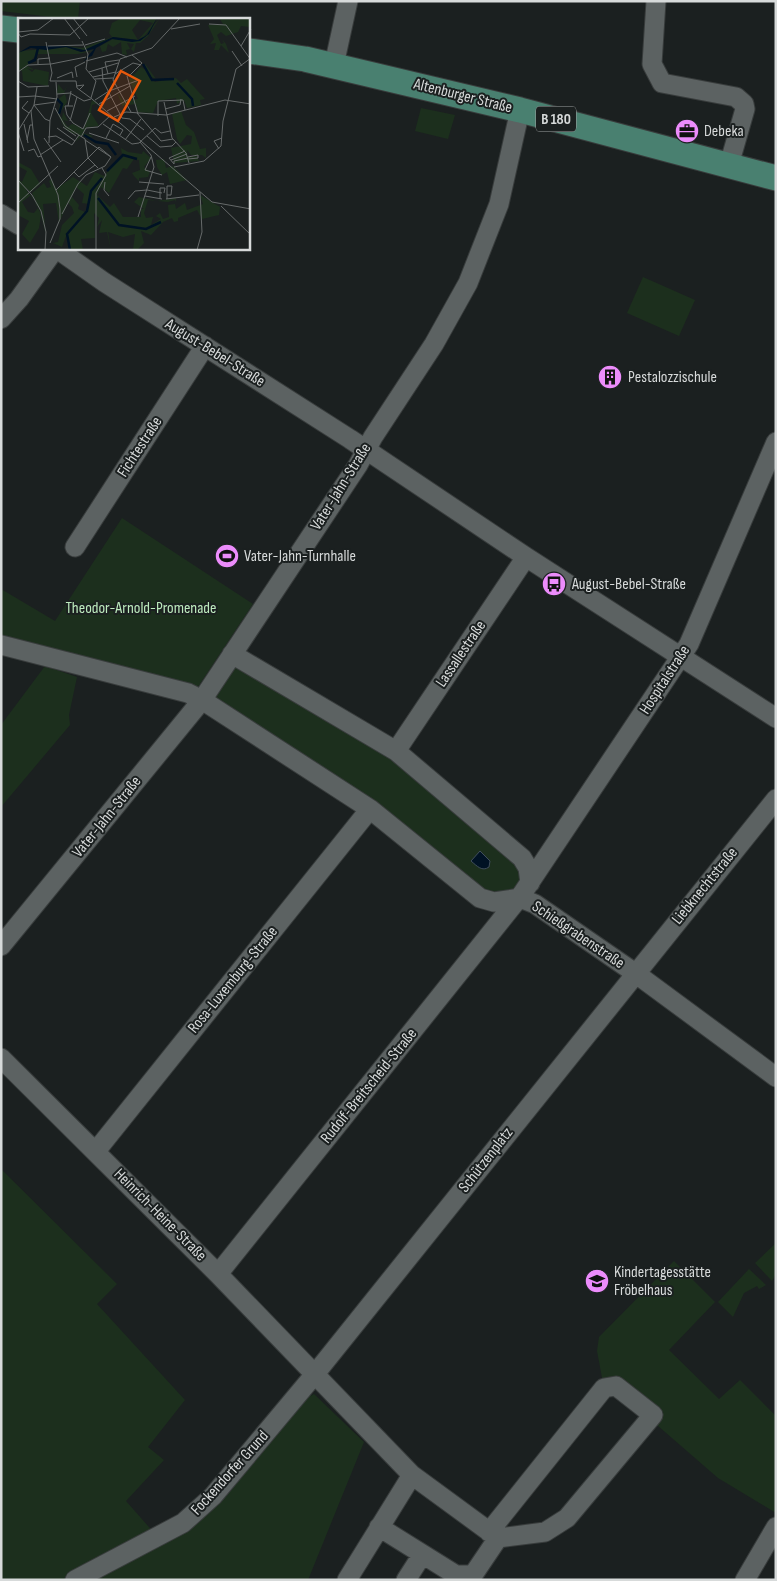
<svg xmlns="http://www.w3.org/2000/svg" width="777" height="1581" viewBox="0 0 777 1581" font-family="'Sofia Sans Condensed',sans-serif">
<style>
.green{fill:#1c2f1d}
.water{fill:#001224;stroke:#404e5b}
.lines{fill:none;stroke-linecap:round;stroke-linejoin:round}
.minor-casing{stroke:#383c3c;stroke-width:21}
.major-casing{stroke:#383c3c;stroke-width:27}
.minor{stroke:#5c6262;stroke-width:19}
.major{stroke:#498070;stroke-width:25}
.labels{text-anchor:middle;dominant-baseline:central;stroke-width:4;stroke-linejoin:round;paint-order:stroke}
.shield{fill:#1b2020;stroke:#9fa2a2;stroke-width:1}
.shield-label{font-size:15px;font-weight:bold;fill:#d7dada}
.street-label{font-size:16px;fill:#d7dada;stroke:#1b2020}
.poi-label{font-size:16px;fill:#d7dada;stroke:#1b2020;text-anchor:start}
.park-label{font-size:16px;fill:#bdeabe;stroke:#1b2020}
.inset-river{fill:none;stroke:#001224;stroke-width:2.5}
.inset-road{fill:none;stroke:#666a6a;stroke-width:1}
.view{fill:#e8590c;fill-opacity:0.15;stroke:#e8590c;stroke-width:2.5}
.inset-edge{fill:none;stroke:#d7dada;stroke-width:2.5}
</style>
<rect width="100%" height="100%" fill="#1b2020"/>
<!-- green -->
<path class="green" d="M1,1H80L78,19H68L1,11Z
M421,108L455,115L448,139L415,131Z
M643,277L695,300L679,336L627,313Z
M122,518L253,604L196,690L1,638V589L55,621Z
M233,658L396,755L525,869L518,896L494,900L207,699Z
M45,666L77,677L69,715L70,725L1,807V725Z
M1,1169L117,1284L97,1304L185,1400L148,1447L164,1460L126,1501L163,1543L197,1524L229,1493L303,1400L314,1394L364,1442L308,1580H1Z
M776,1243V1274L772,1281L755,1263Z
M674,1261L715,1302L669,1350L719,1399L740,1380L776,1416V1513L718,1478L650,1419L604,1388L597,1351L599,1337Z
M749,1269L766,1285L759,1289L757,1286L744,1293L733,1317L718,1302Z"/>
<!-- water -->
<path class="water" d="M480,851L490,861L489,867C482,872 477,866 471,861Z"/>
<g class="lines">
<!-- minor casing -->
<g class="minor-casing">
<path id="minor" d="M656,1L652,64L662,83L736,97L744,104L745,109L729,165
M334,65L348,1
M1,214L19,225
M57,249L104,282L350,439L526,557L776,718
M1,319L19,299L55,249
M75,547L205,346
M1,645L188,693L202,700L370,809L480,898L494,902L520,898L535,904L635,973L776,1077
M232,654L396,751L522,858L528,868L530,883
M396,751L526,557
M1,946L202,700L358,465L373,437L434,344L468,283L499,204L520,110
M1,1058L218,1274L412,1475L498,1538L545,1532L567,1518L653,1415L616,1386L604,1388L489,1532
M96,1151L370,809
M218,1274L522,894L689,644L776,442
M379,1527L456,1575H473L498,1538
M75,1580L183,1523L213,1496L315,1374L776,799
M347,1580L412,1475
M406,1580L422,1555
M745,1580L776,1527"/>
</g>
<!-- major casing -->
<g class="major-casing">
<path id="major" d="M1,28L19,30
M249,51L305,59L520,110L776,178"/>
</g>
<!-- minor -->
<use href="#minor" class="minor"/>
<!-- major -->
<use href="#major" class="major"/>
</g>
<!-- icons -->
<defs>
<g id="office-disc" transform="scale(1.25)"><circle r="9.5" fill="#ec8cfb" stroke="#1b2020"/><path d="M-6-3h4V-5.5h4V-3h4V5H-6ZM-1-4.5V-3h2v-1.5ZM-6 0V1H6V0Z" fill="#111"/></g>
<g id="building-disc" transform="scale(1.25)"><circle r="9.5" fill="#ec8cfb" stroke="#1b2020"/><path d="M-4-6H4V6H1V3H-1V6H-4ZM-2.5-4.3h1.7v1.8h-1.7ZM.8-4.3h1.7v1.8H.8ZM-2.5-1h1.7V.8h-1.7ZM.8-1h1.7V.8H.8Z" fill="#111"/></g>
<g id="stadium-disc" transform="scale(1.25)"><circle r="9.5" fill="#ec8cfb" stroke="#1b2020"/><path d="M0-5a6.5 5 0 1 0 0 10a6.5 5 0 1 0 0-10ZM-3.5-1.8h7v3.6h-7Z" fill="#111"/></g>
<g id="bus-disc" transform="scale(1.25)"><circle r="9.5" fill="#ec8cfb" stroke="#1b2020"/><path d="M-5-6H5V4H4V6H2V4H-2V6H-4V4H-5ZM-3.5-4V0h7V-4ZM-3.5 1.2v1.5H-2V1.2ZM2 1.2v1.5H3.5V1.2Z" fill="#111"/></g>
<g id="school-disc" transform="scale(1.25)"><circle r="9.5" fill="#ec8cfb" stroke="#1b2020"/><path d="M0-5L7-2L0 1L-7-2ZM-4 1L0 2.5L4 1V4Q0 6-4 4Z" fill="#111"/></g>
</defs>
<g fill-rule="evenodd">
<use href="#office-disc" x="687" y="131"/>
<use href="#building-disc" x="610" y="377"/>
<use href="#stadium-disc" x="227" y="556"/>
<use href="#bus-disc" x="554" y="584"/>
<use href="#school-disc" x="597" y="1281"/>
</g>
<g class="labels">
<!-- shield labels -->
<rect class="shield" x="536" y="106.5" width="40" height="25" rx="4"/>
<g class="shield-label">
<text x="556" y="119">B 180</text>
</g>
<!-- street labels -->
<g class="street-label">
<text transform="translate(463 96) rotate(14)">Altenburger Straße</text>
<text transform="translate(215 353) rotate(32)">August-Bebel-Straße</text>
<text transform="translate(140 447) rotate(-57)">Fichtestraße</text>
<text transform="translate(341 487) rotate(-58)">Vater-Jahn-Straße</text>
<text transform="translate(461 654) rotate(-56)">Lassallestraße</text>
<text transform="translate(665 680) rotate(-57)">Hospitalstraße</text>
<text transform="translate(107 817) rotate(-51)">Vater-Jahn-Straße</text>
<text transform="translate(705 886) rotate(-51)">Liebknechtstraße</text>
<text transform="translate(578 935) rotate(34)">Schießgrabenstraße</text>
<text transform="translate(233 980) rotate(-51)">Rosa-Luxemburg-Straße</text>
<text transform="translate(369 1086) rotate(-51)">Rudolf-Breitscheid-Straße</text>
<text transform="translate(486 1160) rotate(-52)">Schützenplatz</text>
<text transform="translate(160 1215) rotate(45)">Heinrich-Heine-Straße</text>
<text transform="translate(230 1473) rotate(-48)">Fockendorfer Grund</text>
</g>
<!-- poi labels -->
<g class="poi-label">
<text x="704" y="131">Debeka</text>
<text x="628" y="377">Pestalozzischule</text>
<text x="244" y="556">Vater-Jahn-Turnhalle</text>
<text x="572" y="584">August-Bebel-Straße</text>
<text x="614" y="1272">Kindertagesstätte<tspan x="614" dy="18">Fröbelhaus</tspan></text>
</g>
<!-- park labels -->
<g class="park-label">
<text x="141" y="608">Theodor-Arnold-Promenade</text>
</g>
</g>
<!-- overview -->
<g transform="translate(18 18)">
<rect width="232" height="232" fill="#1b2020"/>
<path d="M104,0H139L129,17L120,22L95,19L77,30L64,33L48,28L64,30L94,19L91,15L94,5ZM122,2L135,5L120,22L114,12ZM142,0L130,18L122,25H118L116,34L113,31L116,26L109,25L112,31L108,32L109,37L104,36L103,24L95,29L90,26L88,33L84,34L82,28L95,21L122,23ZM201,0H232V9L223,8L220,14L208,18L203,14L199,17L203,26L206,25L204,21L208,26L211,35L203,27L201,32H196L198,25L192,26L196,21L190,7L205,6ZM48,29L63,34L78,32L60,36H19L9,47L11,49L15,51V52L9,50L14,54L17,51L31,54L30,68L5,63L4,53L0,51V35L3,33ZM127,46L138,61L131,58L137,64L158,60L163,65L169,61L187,81L182,82L183,87L169,90L166,82L159,86L158,80L140,83L135,95L120,94L118,86L104,88L99,74L105,83L120,81L111,62L123,49L126,51ZM40,66L46,73L49,68L46,75H52L47,76L49,84L41,97L44,100L45,94L50,103L45,102L50,109L54,106L66,111L74,82L80,85L74,87L73,95L81,108L69,109L65,115L75,118L71,120L75,123L64,117L58,124L61,117L51,114L45,107L40,96L42,84L39,82L47,76H39ZM163,93L168,107L176,114L182,131L188,130V140L184,137H173L169,132L170,139L179,138L181,143L156,145L153,130L173,126L174,118L169,117L162,126L159,121L154,96ZM103,130L110,134L124,136L125,133L133,140L126,149L132,154L130,159L121,160V163L116,158L114,155L122,152L121,142L116,141L109,151L105,150L91,175L83,169L79,177L92,189L96,185L105,199H123V191H126L116,184L121,179L139,183L158,180V184L157,182L150,184L130,182L126,195L128,200L135,199L133,207L143,201L138,198L142,195L145,201L151,199L150,187L157,186L158,191L167,185L169,192L185,186L182,177L202,189L201,197L184,201L179,192L160,200V203L156,204L154,200L145,204L133,217L123,213L126,225L119,232H115L117,216L105,219L90,214L93,232L89,214L81,215L84,202L79,209L81,200L76,195L77,220L63,221L65,232H51L48,218L44,229L35,225L40,224L44,207L56,195L54,189L50,185L41,205L38,185L25,186L27,206L14,175L26,165L29,170L33,169L31,163L34,161L38,171L55,159L69,168L77,154L86,158L104,137ZM58,169L66,176L64,185L71,186L67,194L60,191L61,187L54,179ZM146,141L148,150L155,148L169,162L152,166L149,154L144,157L139,149L138,142ZM0,144L13,151L22,166L13,174L7,170L22,191L26,204L28,217L23,197L21,210L12,225L4,216L11,203L0,197V161L4,164L9,153L0,148ZM13,177L20,190L16,195L10,194L4,184Z" fill="#1c2f1d" fill-rule="evenodd"/>
<path d="M139,0L131,16L122,23L114,24L94,21L78,30L74,38L71,39L70,40L65,44L76,31L63,34L48,29L28,32L13,30L0,35L12,28H48L66,32L95,19L120,22L129,17Z" fill="#001224"/>
<path class="inset-river" d="M10,45L17,42L20,30M125,46L134,62L156,61M159,65L174,81L175,88M39,81L44,86L41,96M66,117L78,124L90,126L98,137M89,153L105,137L119,141M80,180L101,207L128,211L143,204M52,232L49,216L69,193L73,173L84,160"/>
<path class="inset-road" d="M46,0L62,21M55,0L69,18M191,6L208,7L233,42M153,11L182,6M0,14L20,12L36,0M0,15L3,19L12,16L52,17L71,0M64,23L70,36L68,51L78,63L73,80M28,24L34,55L32,63H58L59,70L74,81M67,27L87,21M30,28L65,27M223,28L233,11M214,33L224,48M68,43L99,35L109,39M20,46V41L32,40M33,46L68,39M84,50L85,63L104,100M0,54L10,47L33,46M71,54L100,45M90,56L87,44L101,42M97,56L115,45L123,47M109,58L120,96M111,58L124,45L114,37M59,59L57,49L67,44M75,59L98,54M39,60L54,54L55,60M77,61L95,60M95,62L102,41L134,30L162,0M95,62L113,94M0,63L10,69L31,68M58,68L66,67L61,72M39,76L52,75L66,83L73,81M17,78L39,81M0,79L17,78M74,81L194,184L233,191M77,82L91,73L121,62M10,83L4,90L11,95M146,84L154,120L168,135L171,145M81,86L112,68M16,87L13,93L16,121L40,177L42,191V201L32,225M16,87L27,101L32,103M16,87L38,84M16,87L19,69M50,88L53,73M55,88H47L49,97L55,105L65,111L72,95M37,90L47,108L67,121L70,140L80,150M147,91L162,87L163,81M89,93L117,78M119,95L143,123L155,121M140,98V83L165,82L167,92M96,99L108,94L148,97L207,82L233,86M104,100L112,101L126,112M52,103L59,79M6,106L10,125M85,106L114,126L121,125L137,110M45,109L58,118M39,110L57,123M137,110L143,115L152,113M0,113L13,92M0,114L6,133M71,115L101,125M129,118L142,129L154,128L158,124M30,119L38,118L54,127L61,117M63,119L68,110L80,109L93,97M26,120L43,144M88,120L95,106L105,112L102,117M9,122L12,107H15M67,122L93,139M107,122L123,101M31,125L32,102L39,79L38,64M201,131L196,123L204,120M10,133L16,131L20,139L23,138M22,137L45,122M133,139L127,152L144,157M170,139L180,137V140L170,141M153,142L169,136M156,146L151,140L167,133M156,146V143L170,140M156,149L186,143L203,128L205,103L218,51L233,40M56,154L61,159L77,147M0,162L14,177L23,193L28,214L27,232M87,164L86,172L91,178M121,164L146,166M38,172L81,129L93,139M129,172L144,175M127,178L144,181M110,181L117,173L129,172M142,181V170H147L146,175M148,181L181,177M149,181V168H154L153,177H149M0,185L40,148M203,188L233,217M44,196L60,166L68,157L87,148L93,139M120,199L136,149L133,137L122,124M78,232V175L88,157L84,150M179,232L184,214L182,174"/>
<path class="view" d="M103,53L122,63L100,103L81,92Z"/>
<rect width="232" height="232" class="inset-edge"/>
</g>
<!-- border -->
<rect width="777" height="1581" fill="none" stroke="#d7dada" stroke-width="5"/>
</svg>
